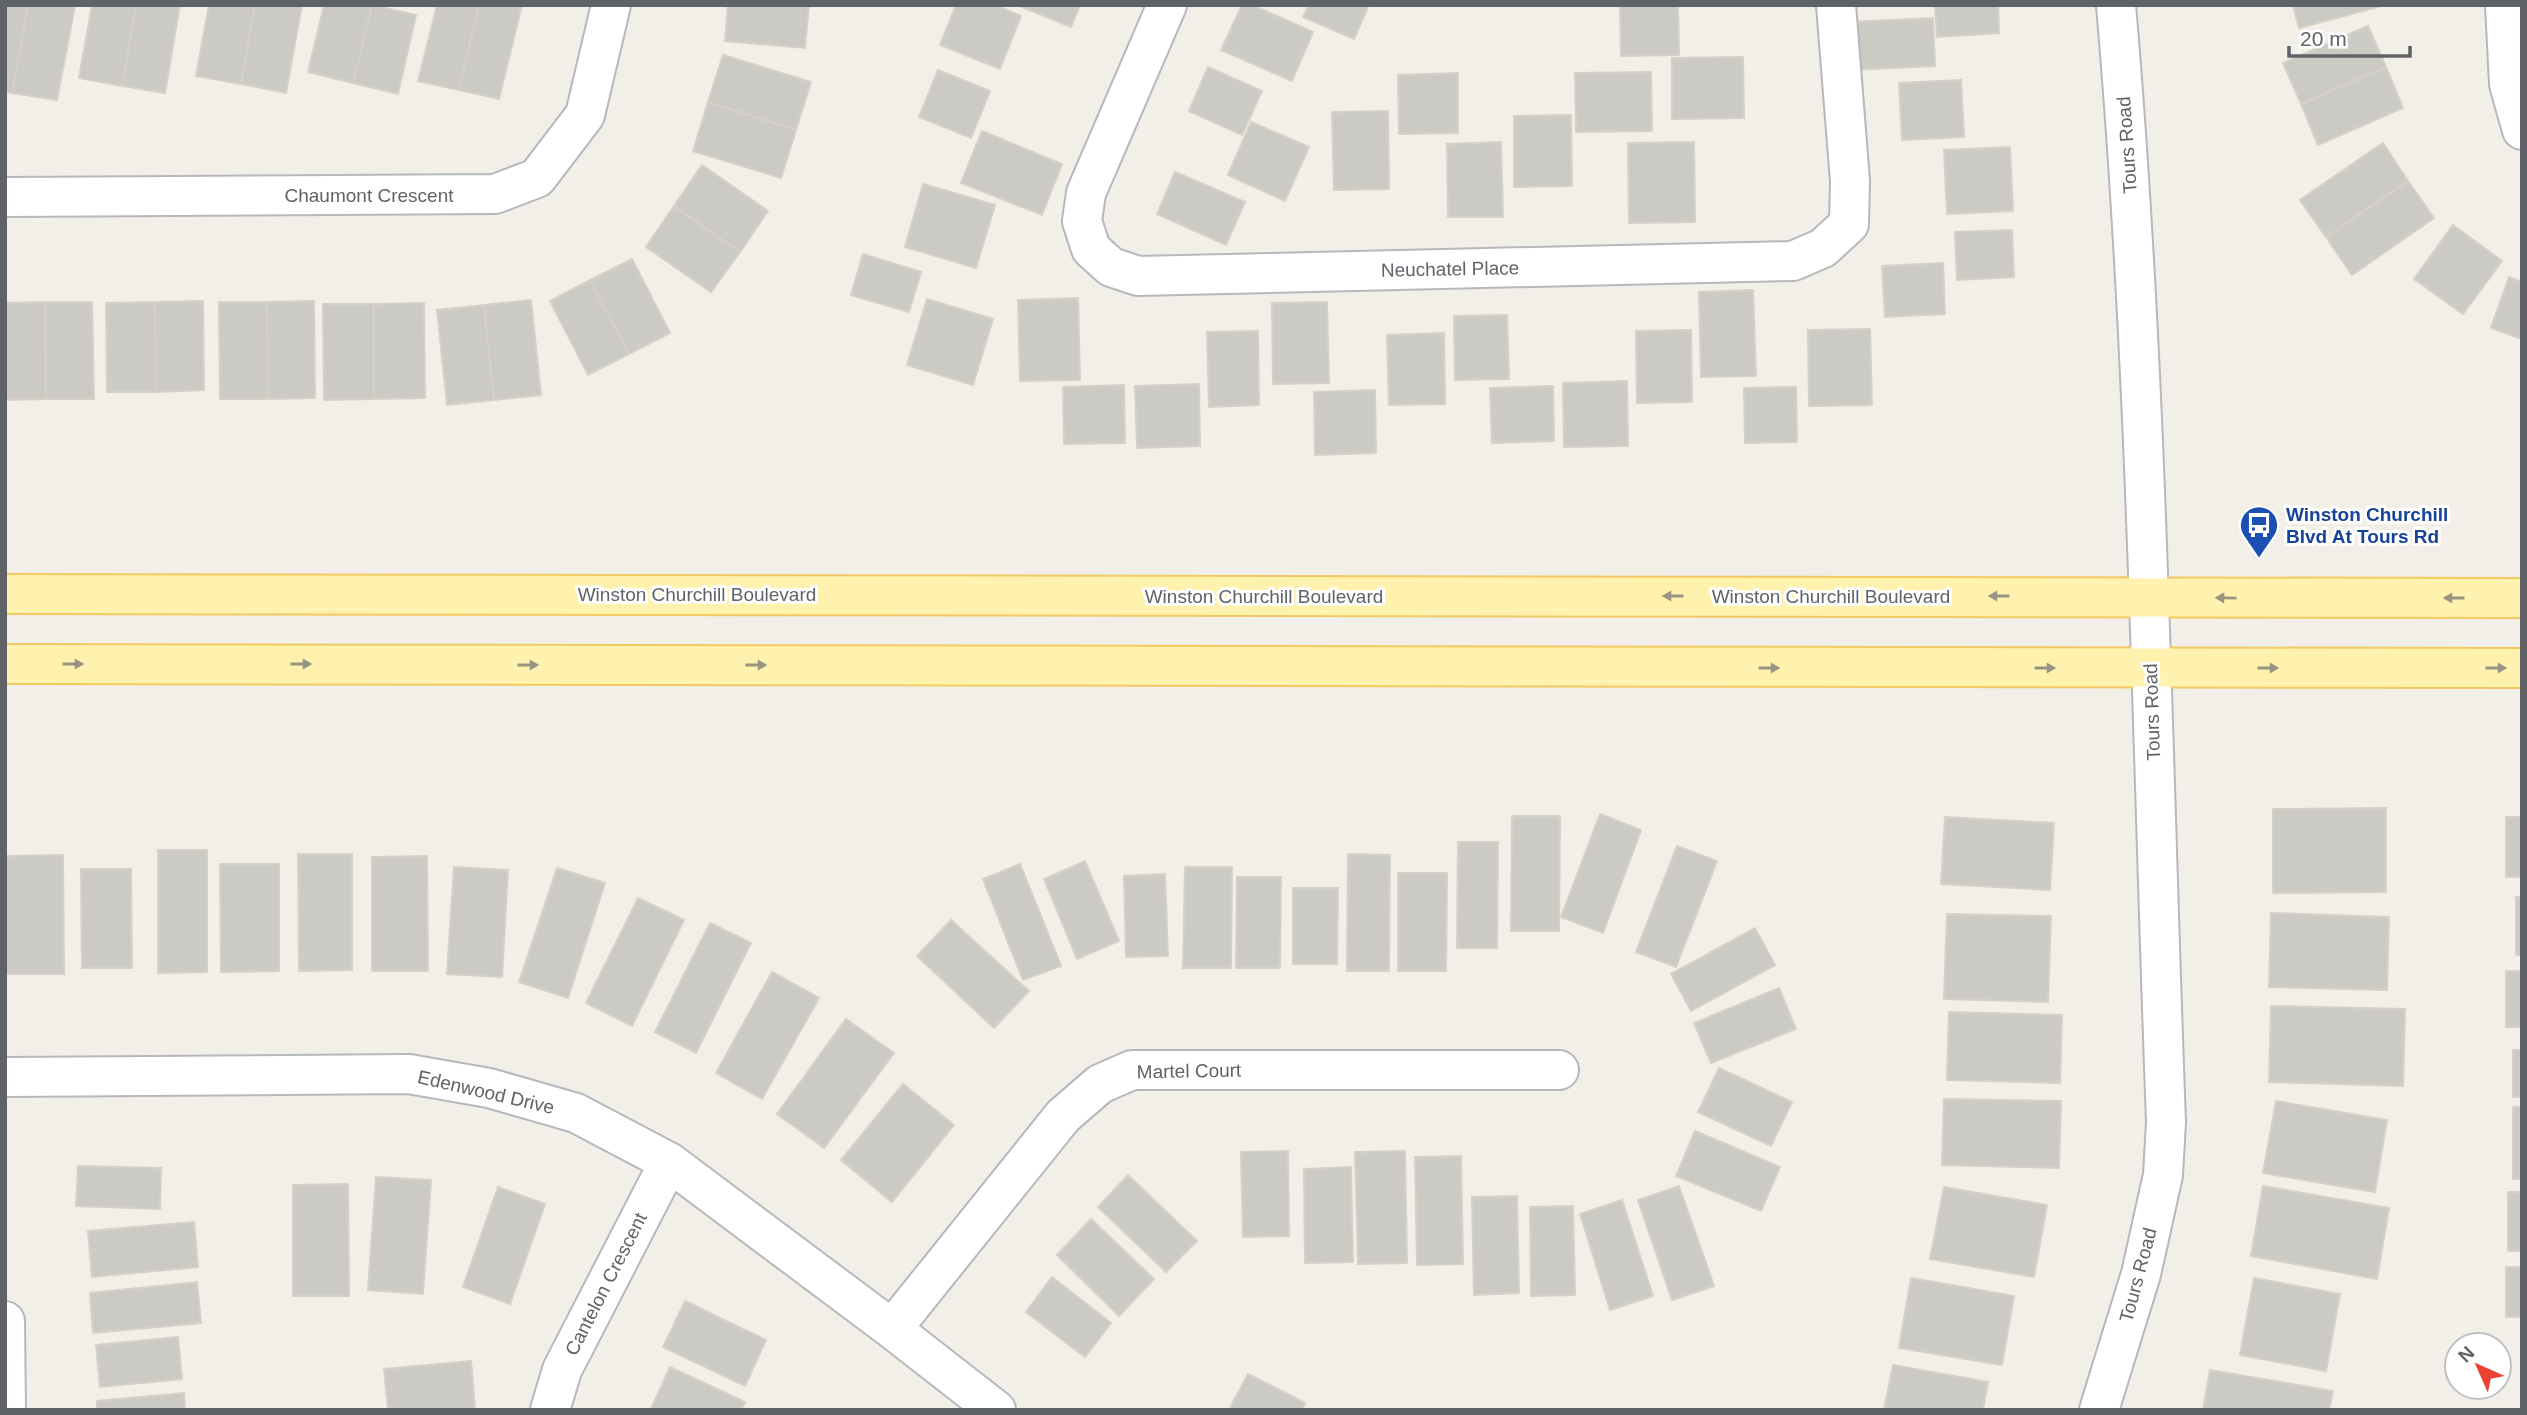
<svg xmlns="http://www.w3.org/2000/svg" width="2527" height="1415" viewBox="0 0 2527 1415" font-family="Arial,sans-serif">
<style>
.building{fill:#cccac5;stroke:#d6d1c6;stroke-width:2}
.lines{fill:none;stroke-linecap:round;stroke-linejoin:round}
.minor-casing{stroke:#b5b8bc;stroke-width:42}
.major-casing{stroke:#f2c960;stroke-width:42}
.minor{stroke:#fff;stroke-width:38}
.major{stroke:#fff2af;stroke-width:38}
.oneway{fill:#979581}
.labels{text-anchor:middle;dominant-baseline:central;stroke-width:6;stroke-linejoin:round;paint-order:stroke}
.street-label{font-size:19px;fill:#5f6368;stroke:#fff}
.transit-label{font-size:19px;font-weight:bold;fill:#164399;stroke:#fff;text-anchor:start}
</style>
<rect width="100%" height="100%" fill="#f1efe8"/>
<!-- building -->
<path class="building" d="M5,5H28L12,93L5,91Z
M28,5L75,6L57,100L12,93Z
M92,5H136L122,86L79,78Z
M136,5H180L165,93L122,86Z
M209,5H255L241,84L196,76Z
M255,5H302L286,93L241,84Z
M324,5H372L353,83L308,72Z
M372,5L416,15L398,94L353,83Z
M437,5H479L459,90L418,81Z
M479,5H522L499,99L459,90Z
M728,5H809L805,48L725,41Z
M956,5H995L1021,16L1000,69L940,45Z
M1017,5H1080L1071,27Z
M1242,5H1252L1313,32L1292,81L1221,50Z
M1309,5H1369L1354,39L1303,17Z
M1620,5H1678L1679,55L1621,56Z
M1935,5H1998L1999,33L1937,37Z
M2293,5H2385L2299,28Z
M1933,18L1935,66L1851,70L1848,22Z
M2368,26L2386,67L2301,104L2283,63Z
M723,55L811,82L796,130L708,102Z
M1743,57L1744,118L1672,119V58Z
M1208,67L1262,91L1242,135L1189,111Z
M2386,67L2403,108L2318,145L2301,104Z
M938,70L990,91L971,138L919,117Z
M1651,72L1652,131L1576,132L1575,73Z
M1458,73V133L1399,134L1398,75Z
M1961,80L1964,137L1902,140L1899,83Z
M708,102L796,130L781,178L693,151Z
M1388,111L1389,189L1334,190L1332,112Z
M1571,115L1572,186L1514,187V116Z
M1251,122L1309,147L1285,201L1228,175Z
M982,131L1062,164L1042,215L961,183Z
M1501,142L1503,217H1448L1447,144Z
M1694,142L1695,222L1629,223L1628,143Z
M2383,143L2408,181L2326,237L2300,200Z
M2010,147L2013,211L1947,214L1944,150Z
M702,165L768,211L740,252L674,206Z
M1175,172L1245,202L1226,245L1157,214Z
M2408,181L2434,218L2352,275L2326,237Z
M923,184L995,205L976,268L905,247Z
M674,206L740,252L711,292L646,247Z
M2453,225L2502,261L2463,314L2414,279Z
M2012,230L2014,277L1957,280L1955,232Z
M863,254L921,272L909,312L851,295Z
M632,259L670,333L629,354L590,280Z
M1943,263L1945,314L1885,317L1882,266Z
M2509,277L2522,282V339L2491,328Z
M590,280L629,354L588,375L550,301Z
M1753,290L1756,376L1701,377L1699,292Z
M1078,298L1080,380L1020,381L1018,300Z
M927,299L993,319L973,385L907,365Z
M531,300L541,395L494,400L484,305Z
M203,301L204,390L156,392L155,302Z
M314,301L315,398L268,399L267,302Z
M45,302L46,399L5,400V303Z
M45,302H92L94,399H46Z
M155,302L156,392H107L106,303Z
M219,302H267L268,399H220Z
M1327,302L1329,383L1273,384L1272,303Z
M424,303L425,398L374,399V304Z
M323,304H374V399L324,400Z
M484,305L494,400L447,405L437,310Z
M1507,315L1509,379L1455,380L1454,316Z
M1870,329L1872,405L1809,406L1808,330Z
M1691,330L1692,402L1637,403L1636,331Z
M1258,331L1259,405L1209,407L1207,332Z
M1444,333L1445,404L1389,405L1387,335Z
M1627,381L1628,446L1564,447L1563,383Z
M1199,384L1200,446L1137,448L1135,386Z
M1124,385L1125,443L1064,444L1063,387Z
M1553,386L1554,441L1492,443L1490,388Z
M1796,387L1797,442L1745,443L1744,388Z
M1375,390L1376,453L1315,455L1314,392Z
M2386,808V892L2273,893V809Z
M1600,814L1641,830L1603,933L1561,917Z
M1512,816H1560L1559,931H1511Z
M1945,817L2054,823L2050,890L1941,884Z
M2506,817H2522V877H2506Z
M1458,842H1498L1497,948H1457Z
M1677,846L1717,861L1676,967L1636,952Z
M158,850H207V972L158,973Z
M298,854H352V970L299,971Z
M1348,854L1390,855L1389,971H1347Z
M63,855L64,974H6L5,856Z
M427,856L428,971H372V857Z
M1085,861L1119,941L1077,959L1044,879Z
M220,864H279V971L221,972Z
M1020,864L1061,966L1023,980L983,879Z
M454,867L508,870L502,977L447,974Z
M1185,867H1232L1231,968H1183Z
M557,868L605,883L568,998L519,982Z
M81,869H131L132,968H82Z
M1398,873H1447L1446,971H1398Z
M1165,874L1168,956L1126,957L1124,876Z
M1237,877H1281L1280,968H1236Z
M1293,888H1338L1337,964H1293Z
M2516,897H2522V955H2516Z
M638,898L684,920L632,1026L586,1003Z
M2271,913L2389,917L2387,990L2269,987Z
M1947,914L2051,916L2048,1002L1944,999Z
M951,920L1029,991L994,1028L917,956Z
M710,923L751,943L696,1053L655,1032Z
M1755,928L1775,965L1691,1011L1671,974Z
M2506,971H2522V1027H2506Z
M772,972L819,998L762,1099L716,1073Z
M1779,988L1796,1029L1711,1063L1694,1023Z
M2271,1006L2405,1009L2403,1086L2269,1082Z
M1949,1012L2062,1015L2060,1083L1947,1080Z
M846,1019L894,1053L824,1148L777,1114Z
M2513,1050H2522V1097H2513Z
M1719,1068L1792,1102L1771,1146L1698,1112Z
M903,1084L954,1125L892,1202L841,1160Z
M1944,1099L2061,1101L2059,1168L1942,1165Z
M2276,1101L2387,1120L2375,1192L2263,1173Z
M2513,1107H2522V1179H2513Z
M1695,1131L1780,1167L1761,1211L1676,1176Z
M1288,1151L1289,1236L1243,1237L1241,1152Z
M1405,1151L1407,1263L1358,1264L1355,1152Z
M1461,1156L1463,1264L1417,1265L1415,1157Z
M78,1166L161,1168L160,1209L76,1206Z
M1351,1167L1353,1262L1305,1263L1304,1169Z
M1128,1175L1197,1241L1166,1272L1098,1207Z
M376,1177L431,1180L423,1294L368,1290Z
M348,1184L349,1296H293V1185Z
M1679,1186L1714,1286L1672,1300L1638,1200Z
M2263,1186L2389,1208L2377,1279L2251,1256Z
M498,1187L545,1204L510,1304L463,1287Z
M1944,1187L2047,1205L2034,1277L1930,1259Z
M2508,1192H2522V1251H2508Z
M1517,1196L1519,1293L1474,1295L1472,1197Z
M1622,1200L1653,1296L1610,1310L1580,1214Z
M1573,1206L1575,1295L1531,1296L1530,1207Z
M1091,1219L1154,1279L1119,1316L1057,1255Z
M194,1222L198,1267L92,1277L88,1231Z
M2506,1267H2522V1317H2506Z
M1052,1277L1111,1323L1085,1357L1026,1312Z
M1911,1278L2014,1296L2002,1365L1899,1348Z
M2254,1278L2340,1294L2326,1371L2240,1355Z
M197,1282L201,1323L93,1333L90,1293Z
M685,1301L766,1340L745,1386L663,1347Z
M178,1337L182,1379L100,1387L96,1345Z
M471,1361L475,1409L388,1410L384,1369Z
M1893,1365L1988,1382L1983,1410H1884Z
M670,1367L745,1402L741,1410L651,1409Z
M2210,1370L2333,1391L2329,1410H2203Z
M1248,1374L1305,1403L1302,1410H1229Z
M184,1393L185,1410H97V1401Z"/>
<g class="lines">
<!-- minor casing -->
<g class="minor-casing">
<path id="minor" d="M1167,5L1086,193L1082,221L1091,249L1111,267L1138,276L1793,261L1823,248L1849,224L1850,181L1836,5
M2505,5L2509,84L2522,130
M5,197L495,194L537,178L585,115L611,5
M5,1077L409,1074L489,1088L576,1113L669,1162L892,1329L996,1410
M5,1321L6,1410
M892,1329L1063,1116L1100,1084L1132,1070H1559
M550,1410L562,1370L669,1162
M2099,1410L2141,1274L2163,1175L2166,1122C2152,750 2148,376 2116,5"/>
</g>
<!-- major casing -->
<g class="major-casing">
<path id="major" d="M5,594L2522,598
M5,664L2522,668"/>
</g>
<!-- minor -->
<use href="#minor" class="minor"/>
<!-- major -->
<use href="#major" class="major"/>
</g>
<!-- one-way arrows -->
<defs><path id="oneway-solid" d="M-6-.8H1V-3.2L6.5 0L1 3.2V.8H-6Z" transform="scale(1.75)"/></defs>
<g class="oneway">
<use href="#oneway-solid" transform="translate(1673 596) rotate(-180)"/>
<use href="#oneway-solid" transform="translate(1999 596) rotate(180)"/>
<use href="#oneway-solid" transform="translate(2226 598) rotate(-179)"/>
<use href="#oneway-solid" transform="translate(2454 598) rotate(180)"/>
<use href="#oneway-solid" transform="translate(73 664)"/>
<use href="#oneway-solid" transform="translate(301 664)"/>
<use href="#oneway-solid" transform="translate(528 665)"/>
<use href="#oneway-solid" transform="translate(756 665)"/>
<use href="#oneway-solid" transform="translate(1769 668)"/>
<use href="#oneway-solid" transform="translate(2045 668)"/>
<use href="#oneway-solid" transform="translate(2268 668)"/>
<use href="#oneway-solid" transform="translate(2496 668)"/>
</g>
<!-- icons -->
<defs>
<g id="bus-pin" transform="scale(2.0125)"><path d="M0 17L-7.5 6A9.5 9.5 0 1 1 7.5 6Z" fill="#1a4fb4" stroke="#fff"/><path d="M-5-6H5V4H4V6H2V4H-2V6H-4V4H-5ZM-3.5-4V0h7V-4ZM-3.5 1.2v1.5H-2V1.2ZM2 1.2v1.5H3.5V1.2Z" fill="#fff"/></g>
</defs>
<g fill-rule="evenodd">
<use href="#bus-pin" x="2259" y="525"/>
</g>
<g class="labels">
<!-- street labels -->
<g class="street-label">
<text transform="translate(2127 145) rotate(-94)">Tours Road</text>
<text x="369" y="195">Chaumont Crescent</text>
<text transform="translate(1450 269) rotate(-1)">Neuchatel Place</text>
<text x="697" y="594">Winston Churchill Boulevard</text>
<text x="1264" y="596">Winston Churchill Boulevard</text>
<text x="1831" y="596">Winston Churchill Boulevard</text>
<text transform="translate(2152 712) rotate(-92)">Tours Road</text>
<text transform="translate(1189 1071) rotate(-1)">Martel Court</text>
<text transform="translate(486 1092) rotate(13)">Edenwood Drive</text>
<text transform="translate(2138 1275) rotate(-75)">Tours Road</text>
<text transform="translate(606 1284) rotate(-63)">Cantelon Crescent</text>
</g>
<!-- transit labels -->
<g class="transit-label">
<text x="2286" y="514">Winston Churchill<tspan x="2286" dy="22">Blvd At Tours Rd</tspan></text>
</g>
</g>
<!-- border -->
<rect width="2527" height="1415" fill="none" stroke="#5f6368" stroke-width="14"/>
<!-- north arrow -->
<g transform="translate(2478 1366) rotate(315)"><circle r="33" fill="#ffffff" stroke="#bfc1c3" stroke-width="2"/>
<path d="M0-5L12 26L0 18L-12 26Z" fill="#ea4335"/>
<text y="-10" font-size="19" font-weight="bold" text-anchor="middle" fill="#5f6368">N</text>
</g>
<!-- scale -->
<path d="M2289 46v10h121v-10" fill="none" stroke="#5f6368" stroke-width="3.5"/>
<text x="2300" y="46" font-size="21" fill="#5f6368" stroke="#ffffff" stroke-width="5" paint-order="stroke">20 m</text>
</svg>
